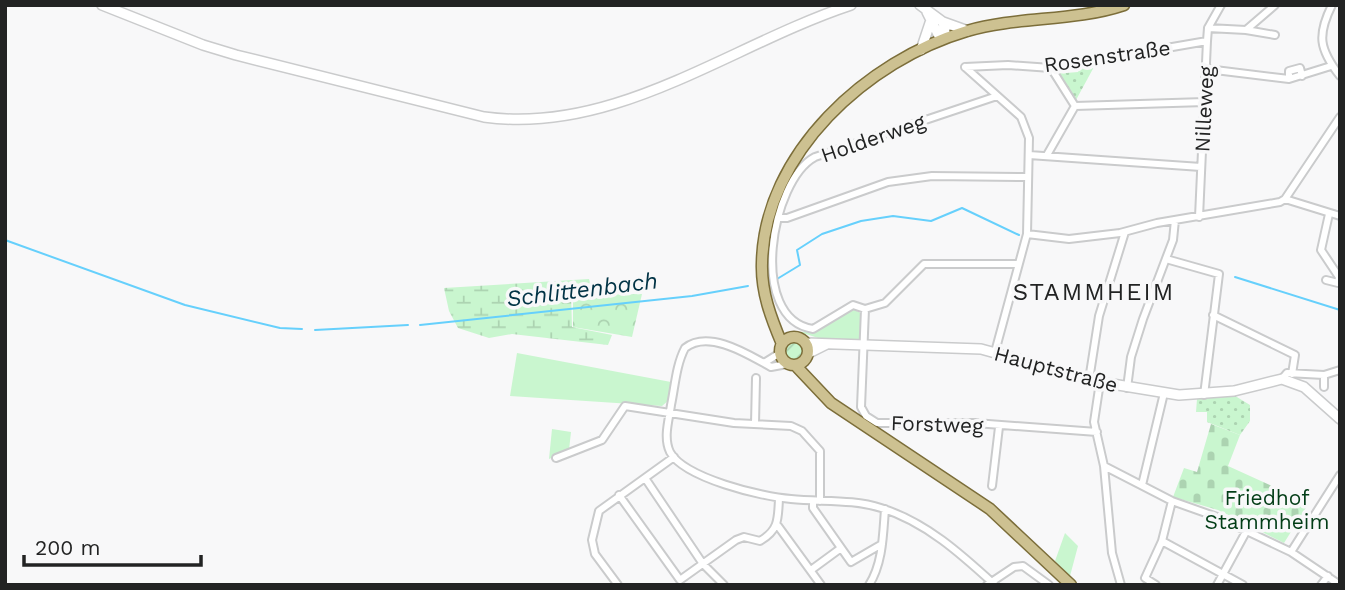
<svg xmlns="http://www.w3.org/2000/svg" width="1345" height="590" viewBox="0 0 1345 590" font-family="'Work Sans',sans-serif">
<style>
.grass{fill:#c9f6cf}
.forest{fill:url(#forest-crowns)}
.wetland{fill:url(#wetland-marsh)}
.cemetery{fill:url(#cemetery-stones)}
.park{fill:url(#park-dots)}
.garden{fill:url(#garden-furrows)}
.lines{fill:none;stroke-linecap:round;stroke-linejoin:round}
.stream{stroke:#66d0fc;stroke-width:2}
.street-casing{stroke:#cacbcc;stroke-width:10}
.secondary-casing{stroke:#cacbcc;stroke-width:12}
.primary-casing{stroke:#7c6e3a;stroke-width:13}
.street{stroke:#fff;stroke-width:6}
.secondary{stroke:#fff;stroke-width:9}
.primary{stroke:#cdc191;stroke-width:10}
.labels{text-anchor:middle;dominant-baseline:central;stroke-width:7;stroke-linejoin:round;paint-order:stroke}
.street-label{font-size:21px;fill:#222323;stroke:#f8f8f9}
.park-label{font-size:21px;fill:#023d16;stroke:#f8f8f9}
.water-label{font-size:23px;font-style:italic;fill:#013345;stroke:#f8f8f9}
.quarter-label{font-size:24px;letter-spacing:2px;fill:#222323;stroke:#f8f8f9}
</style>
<defs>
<pattern id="forest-crowns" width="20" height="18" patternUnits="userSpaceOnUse" patternTransform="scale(1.75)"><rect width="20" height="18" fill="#c9f6cf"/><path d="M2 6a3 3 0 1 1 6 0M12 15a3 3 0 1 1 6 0" fill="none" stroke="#acd3b1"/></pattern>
<pattern id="wetland-marsh" width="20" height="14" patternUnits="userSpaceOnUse" patternTransform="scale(1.75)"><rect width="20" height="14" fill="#c9f6cf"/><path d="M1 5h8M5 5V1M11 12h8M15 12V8" fill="none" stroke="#acd3b1"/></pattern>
<pattern id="cemetery-stones" width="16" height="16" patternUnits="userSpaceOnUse" patternTransform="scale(1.75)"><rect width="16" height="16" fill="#c9f6cf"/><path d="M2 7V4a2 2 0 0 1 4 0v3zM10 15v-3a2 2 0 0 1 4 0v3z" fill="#acd3b1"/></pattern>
<pattern id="park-dots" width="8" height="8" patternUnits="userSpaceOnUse" patternTransform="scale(1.75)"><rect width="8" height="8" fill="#c9f6cf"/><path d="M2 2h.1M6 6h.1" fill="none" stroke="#acd3b1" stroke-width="1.8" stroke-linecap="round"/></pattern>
<pattern id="garden-furrows" width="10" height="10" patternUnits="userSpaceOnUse" patternTransform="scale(1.75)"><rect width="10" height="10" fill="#c9f6cf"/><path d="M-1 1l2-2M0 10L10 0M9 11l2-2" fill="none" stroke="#acd3b1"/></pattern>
</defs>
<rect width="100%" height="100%" fill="#f8f8f9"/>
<!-- grass -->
<path class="grass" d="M852,309L861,313L862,338L859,340L818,338L800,332L818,331Z
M517,353L671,382L669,400L662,406L510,396Z
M552,429L571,432L569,450L549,459Z
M1065,533L1078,546L1070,576L1055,561Z"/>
<!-- forest -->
<path class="forest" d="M642,294L632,337L573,327V295Z"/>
<!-- wetland -->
<path class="wetland" d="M589,279L590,283L624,281V292L571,294L572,327L612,335L608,345L512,334L489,338L458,328L449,311L444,288Z"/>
<!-- cemetery -->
<path class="cemetery" d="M1211,424L1240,435L1228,466L1309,503L1284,543L1218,510L1173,497L1184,468L1197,472Z"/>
<!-- park -->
<path class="park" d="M1095,65L1076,100L1054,74L1078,72V67Z
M1232,394L1250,405V421L1240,435L1207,422V412H1196L1197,399Z"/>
<!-- garden -->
<path class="garden" d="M784 351a11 11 0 1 1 22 0a11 11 0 1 1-22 0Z"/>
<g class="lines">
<!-- stream -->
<path class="stream" d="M5,240L185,305L280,328L302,329
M1235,277L1340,310
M777,279L800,265L797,250L822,234L861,221L893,216L931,221L962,208L1019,235
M420,325L692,296L748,286
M315,330L408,325"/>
<!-- street casing -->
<g class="street-casing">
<path id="street" d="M1332,5C1317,35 1319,49 1340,76
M1208,28L1246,30L1275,5
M1246,30L1275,35
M965,67L1021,117L1029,138L1027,234L995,352
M965,67L1008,65L1051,68L1207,41
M1051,68L1075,106
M1207,69L1289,79L1331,66
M1289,79V71L1300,68L1302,76
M1075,106L1205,102
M1029,155L1201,167
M1047,155L1075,106
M1285,199L1340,216
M1199,217L1207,41L1208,28L1221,5
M780,218H787L888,182L932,176L1027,177
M1027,234L1069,239L1120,233L1157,223L1280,202L1285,199L1340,117
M1166,259L1219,274L1204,395
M1326,280L1338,283L1339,277L1321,250L1329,214
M865,309L853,305L813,329C747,319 771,180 815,157L997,96
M865,309L861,407L866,416L877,423H975L1097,432
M865,309L885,303L924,264H1018
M1213,315L1295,355L1292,374
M764,363L780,353
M787,364L771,367C749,355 709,329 685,348C676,365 675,386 671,405C669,420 663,437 670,452C684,478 762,497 791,499C821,502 853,499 881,508C926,522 961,554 995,585
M1282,379L1287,373L1324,375L1340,370
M1089,380L1099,316L1125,232
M1100,382L1094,422L1104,466L1112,553L1121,585
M1324,387V375
M1127,388L1131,357L1143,319L1173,240L1175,220
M755,424L756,378
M556,458L602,440L625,406L734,423L791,426L802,431L820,451V501
M1104,466L1172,501L1217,517L1291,552L1340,585
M645,478L703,564L724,585
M1142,485L1164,393
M992,486L999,427
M619,495L680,580L736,540L744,537L760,541C779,530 778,519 779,498
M813,501V508L851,562L882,544
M778,526L821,585
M1162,541L1243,585
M1291,552L1340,475
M811,570L841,548
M618,585L595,554L592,540L599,511L674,457
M869,585C883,563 883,534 885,509
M987,585L1014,567L1023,566L1049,585
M1156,585L1145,578L1162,541L1172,501
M1217,585L1247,530
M1321,585L1328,576"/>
</g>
<!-- secondary casing -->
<g class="secondary-casing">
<path id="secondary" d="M102,5L203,45L236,55L484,117C616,135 730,45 851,5
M920,5L943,22L945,32L941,40
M927,12L941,40
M943,22L968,31
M921,50L930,23
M807,343L981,349L1100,382L1179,395L1234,391L1282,379L1304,387L1340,419
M809,353L827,344"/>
</g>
<!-- primary casing -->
<g class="primary-casing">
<path id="primary" d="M780 351a14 14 0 1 1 28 0a14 14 0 1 1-28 0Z
M782,344C771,318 761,292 762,263C764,153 868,60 967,31C1018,16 1073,22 1124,5
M796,366L831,403L990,509L1071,585"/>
</g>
<!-- street -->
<use href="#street" class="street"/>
<!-- secondary -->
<use href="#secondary" class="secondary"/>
<!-- primary -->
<use href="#primary" class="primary"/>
</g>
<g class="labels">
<!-- street labels -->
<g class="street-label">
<text transform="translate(1107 56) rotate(-8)">Rosenstraße</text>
<text transform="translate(1204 109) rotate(-87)">Nilleweg</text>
<text transform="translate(873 138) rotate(-19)">Holderweg</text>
<text transform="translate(1056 369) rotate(15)">Hauptstraße</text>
<text transform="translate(937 424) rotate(2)">Forstweg</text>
</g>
<!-- park labels -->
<g class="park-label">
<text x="1267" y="497">Friedhof<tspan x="1267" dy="24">Stammheim</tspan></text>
</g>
<!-- water labels -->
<g class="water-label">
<text transform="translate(582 290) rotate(-7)">Schlittenbach</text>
</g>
<!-- quarter labels -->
<g class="quarter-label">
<text x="1094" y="292">STAMMHEIM</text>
</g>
</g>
<!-- border -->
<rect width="1345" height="590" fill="none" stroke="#222323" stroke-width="14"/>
<!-- scale -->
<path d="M24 555v10h177v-10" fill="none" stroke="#222323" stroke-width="3.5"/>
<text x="35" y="555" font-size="21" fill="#222323" stroke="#f8f8f9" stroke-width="5" paint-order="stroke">200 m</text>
</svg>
